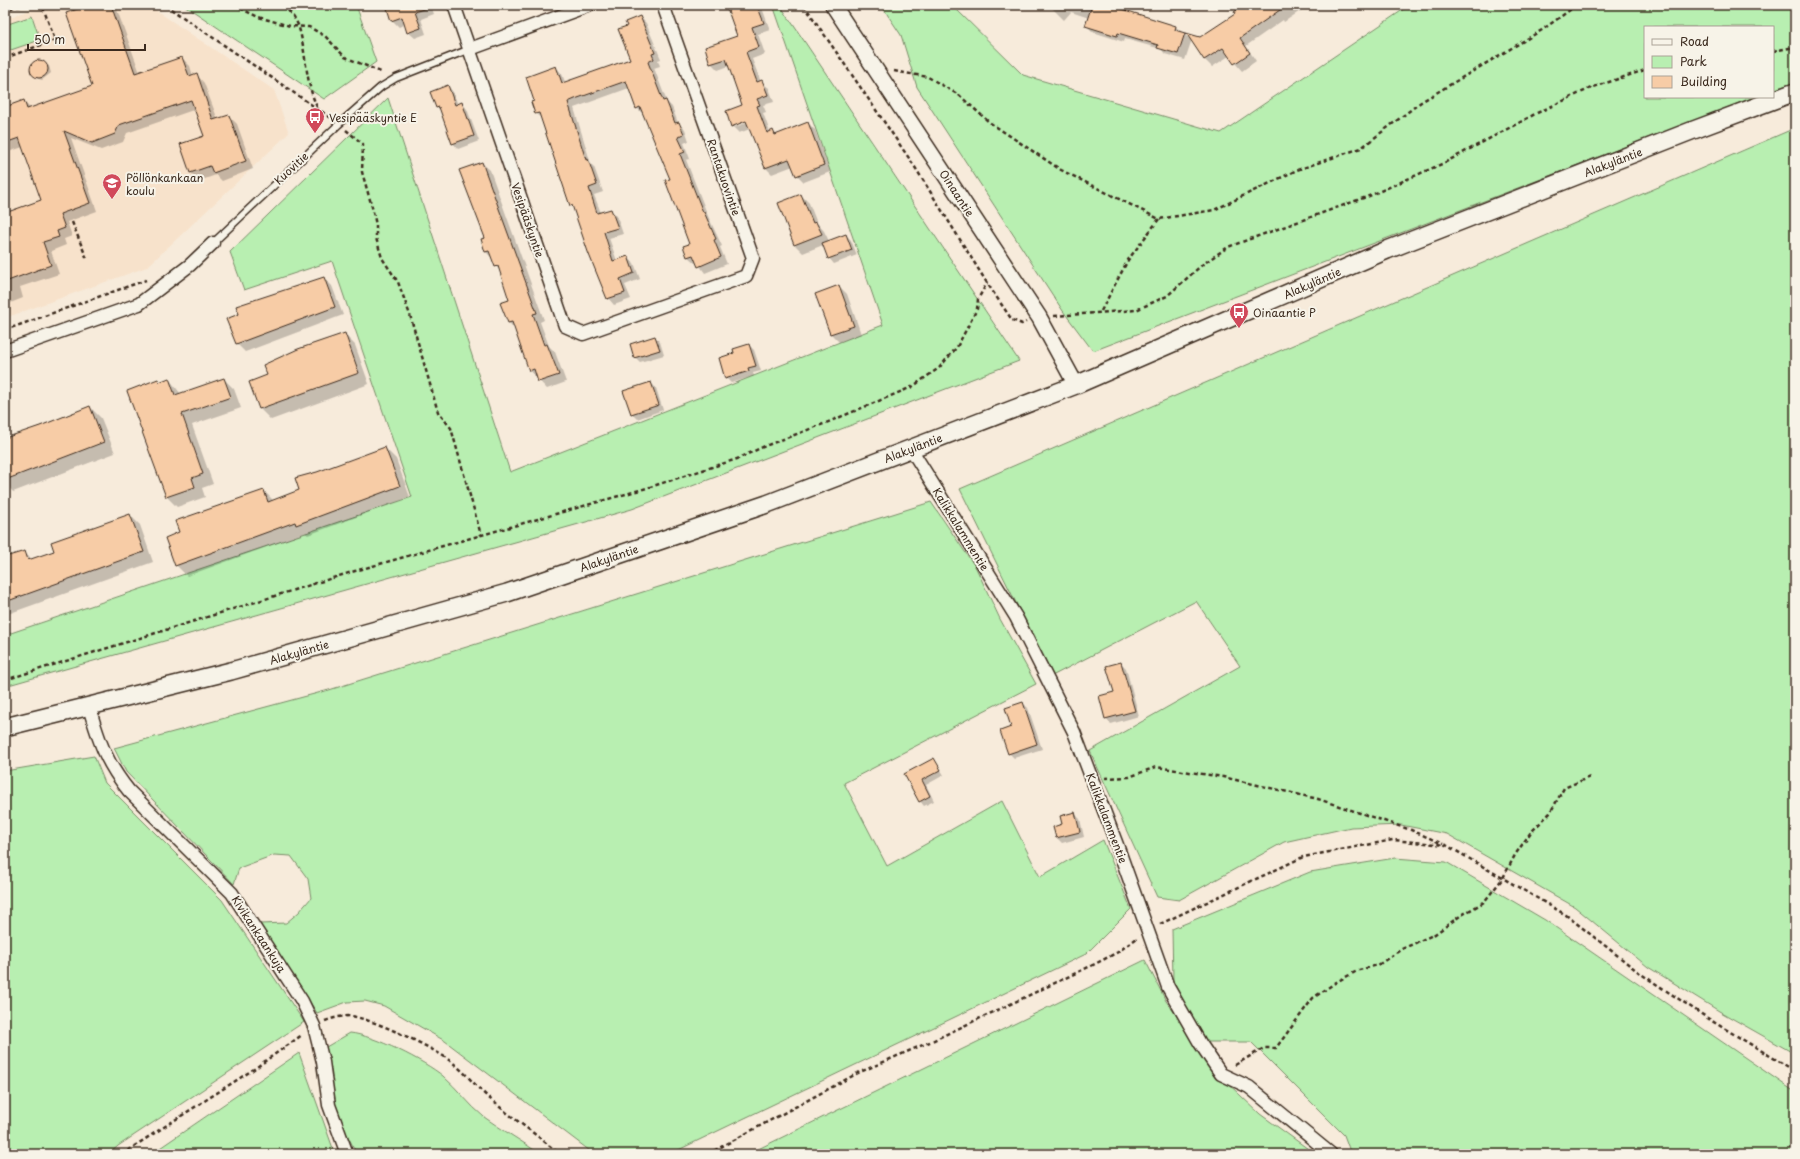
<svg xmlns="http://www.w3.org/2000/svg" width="1800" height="1159" viewBox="0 0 1800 1159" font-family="'Playpen Sans',sans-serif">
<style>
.built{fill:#f7e2cb}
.green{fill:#b8efb1;stroke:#7a8c68}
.shadow{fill:#0003;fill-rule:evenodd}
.building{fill:#f7cca6;stroke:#3b2a1e}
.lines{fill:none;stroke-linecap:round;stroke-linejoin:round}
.service-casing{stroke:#3b2a1e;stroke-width:9}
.minor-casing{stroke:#3b2a1e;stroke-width:15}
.tertiary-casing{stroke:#3b2a1e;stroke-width:18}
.secondary-casing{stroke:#3b2a1e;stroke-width:20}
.path{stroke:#3b2a1e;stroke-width:2.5;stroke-dasharray:4 3;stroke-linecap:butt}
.service{stroke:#f7f3e8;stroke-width:6}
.minor{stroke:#f7f3e8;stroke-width:12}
.tertiary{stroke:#f7f3e8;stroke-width:15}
.secondary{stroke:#f7f3e8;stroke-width:17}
.labels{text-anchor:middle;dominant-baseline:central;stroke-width:4;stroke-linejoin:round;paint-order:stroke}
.poi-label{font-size:11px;fill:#3b2a1e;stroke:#f7f3e8;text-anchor:start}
.street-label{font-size:11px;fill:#3b2a1e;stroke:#f7f3e8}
</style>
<rect width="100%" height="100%" fill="#f7ebdb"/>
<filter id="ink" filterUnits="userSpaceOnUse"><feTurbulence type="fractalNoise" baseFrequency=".025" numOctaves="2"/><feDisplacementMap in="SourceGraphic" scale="8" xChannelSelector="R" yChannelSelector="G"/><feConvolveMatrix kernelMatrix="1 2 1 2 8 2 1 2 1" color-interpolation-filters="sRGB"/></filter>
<g filter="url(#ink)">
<!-- built -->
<path class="built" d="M43,5H148L274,90L289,133L147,267L5,318V19Z"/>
<!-- green -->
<path class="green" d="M184,5H356L376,62L324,99Z
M773,5H780L1019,361L632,509L5,686V635L412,497L332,261L244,290L230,252L388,98L510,472L883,325Z
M881,5H952L1023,75L1221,133L1410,5H1795V82L1773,90V27H1645V97H1755L1093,351L1063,311L917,87L901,35Z
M32,16L40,40L5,52V25Z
M1795,128V1054L1719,1011L1648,967L1575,907L1447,834L1401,825L1351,827L1284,842L1179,900L1157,897L1090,751L1240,666L1196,601L1052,676L960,489Z
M931,502L976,568L1000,619L1036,684L844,783L887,866L1002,801L1040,877L1103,840L1131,909L1086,954L670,1154H594L445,1041L384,1006L365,1001L347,1002L317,1013L260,924L286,923L299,912L311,898L308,879L291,856L274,855L239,868L234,884L126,772L114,748L329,690Z
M94,756L105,783L222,900L304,1022L118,1146L109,1154H5V771Z
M1395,858L1446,862L1545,920L1795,1092V1154H1351L1344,1135L1251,1042H1205L1173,981L1172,929L1310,872Z
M1145,960L1166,1001L1220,1076L1260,1114L1315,1154H748Z
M350,1033C373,1035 425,1061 443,1076C458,1089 469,1105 484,1117C502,1130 522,1141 540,1154H357L340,1121L335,1103L326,1047Z
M299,1053L335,1154H151Z"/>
<!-- shadow -->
<path class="shadow" d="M92,5H114L116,7L140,73L182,58L190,66L193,76L196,74L204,83L218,120L229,116L237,124L253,169L222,181L216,175L199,181L191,173L181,145L205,137L196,109L127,133L123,142L101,150L71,138L97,211L67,222L72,236L64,239L66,245L51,251L59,274L20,287L23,298L8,304L5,300V214L42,201L23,147L5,153V108L23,101L31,109L93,87Z
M387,5H431L434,14L421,19L426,34L415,38L408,32L405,24L399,27L392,20Z
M727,5H761L770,30L758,34L765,54L752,59L761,82L769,88L774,102L763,105L766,112L763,113L770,132L773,131L777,136L808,123L815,130L830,172L804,182L797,175L793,166L772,174L766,168L750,129L739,133L732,126L744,106L729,66L718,70L711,63L738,37ZM751,119V121L735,127V125Z
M1049,5H1105L1176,27L1191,40L1189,35L1201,38L1247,5H1309L1284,22L1283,20L1246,46L1256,61L1242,71L1229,56L1212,67L1205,60L1192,39L1185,60L1165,54L1161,49L1125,39L1124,42L1093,32L1086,25L1089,18L1071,12L1064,20Z
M1328,5H1342L1334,11Z
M640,17L646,23L661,59L658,60L660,66L654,68L667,102L672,107L678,123L685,129L689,141L684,143L690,159L686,160L708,216L722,246L720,247L727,264L705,273L697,262L695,263L688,257L684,247L690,244L671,179L644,115L637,108L629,88L574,108L591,164L594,167L603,192L594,195L601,213L611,210L617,216L623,234L609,238L617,261L627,257L634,263L640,279L625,285L631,299L614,305L608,298L575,208L571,205L543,120L536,113V102L556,67L562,74L565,82L631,59L628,27Z
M39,60L49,66L51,73L42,80L36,78L30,70L33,63Z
M448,86L453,92L458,105L462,103L467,109L479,141L458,149L453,143L442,112L437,107Z
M482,163L490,170L544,320L540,322L549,346L555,352L566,382L547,389L530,371L515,329L509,323L511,300L500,271L496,266L493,259L486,252L482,240L486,238Z
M801,195L809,203L817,223L824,231L829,241L846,235L851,240L857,255L834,264L829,258L823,245L803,253L795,245L779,203Z
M324,278L332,286L343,315L245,352L237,344L228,320L240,315L237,307Z
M839,286L847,294L861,334L839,342L831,334Z
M344,334L355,345L369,384L271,420L260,409L250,383L268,376Z
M655,337L660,342L664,355L640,362L635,357Z
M749,345L754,350L761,371L753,373L754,376L731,383L726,378L735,354Z
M169,379L181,394L224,379L234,389L241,408L192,425L213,484L202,488L205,497L177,507L167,497L128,391L158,380L160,382Z
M651,383L656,388L663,410L637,419L632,414Z
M90,407L101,418L115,453L13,492L5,483V439Z
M385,448L396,459L410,497L308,535L305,533L187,576L176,565L264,491L274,501L301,491L317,473Z
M130,515L140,525L153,562L5,615V560L25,553L32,560L56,551Z
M1121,663L1126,668L1139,716L1111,724L1106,718L1115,693Z
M1023,703L1028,708L1042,749L1014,758L1009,753L1013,728Z
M934,759L944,775L926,785L934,801L924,806L920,801L906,774Z
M1075,814L1080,819L1084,837L1062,843L1057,838L1054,827L1063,825Z"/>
<!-- building -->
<path class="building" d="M89,5H111L135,73L182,57L189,76L197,73L213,120L229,115L246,161L213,173L210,166L190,173L180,144L204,136L191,100L119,125L115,134L92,143L64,131L90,203L60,214L65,228L57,231L59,237L43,242L51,265L5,282V213L41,200L19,138L5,143V107L24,100L27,109L92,86L66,13Z
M386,5H431V7L415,12L421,28L407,33L402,17L391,21Z
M726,5H757L764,23L752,27L759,47L746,52L757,82L762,80L768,95L757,99L760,105L757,106L767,133L773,130L775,135L808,122L824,165L796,176L789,159L765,168L746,121L731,127L726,111L742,105L726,59L710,64L705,47L737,36Z
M1092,5H1109L1176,26L1175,30L1185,33L1178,54L1157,48L1158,45L1118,33L1117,36L1085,26Z
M1244,5H1287L1240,38L1250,53L1234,64L1223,48L1204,60L1186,33L1200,37L1235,14L1234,12Z
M640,16L655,53L652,54L654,59L648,62L663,101L666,100L675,123L679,122L684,134L678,137L685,152L680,154L703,212H704L716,239L714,240L721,257L698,267L693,255L687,257L683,246L689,244L665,180L670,179L640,107L636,109L626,81L575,99L568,102L586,160L588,159L597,185L589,188L597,213L611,209L618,228L604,232L613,261L628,256L634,273L620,279L625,293L607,299L588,252L572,205L570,206L539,113L535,114L531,102L534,101L526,77L556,66L562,83L630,59L618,29L627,26L625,22Z
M30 69a9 9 0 1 1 18 0a9 9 0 1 1-18 0Z
M448,85L455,105L462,102L474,136L452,144L439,107L436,108L430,92Z
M482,162L537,313L533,314L544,345L547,344L559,375L538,382L534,369L529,371L512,322L508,323L500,303L509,300L498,266L495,267L489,251L485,252L481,239L485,238L459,170Z
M801,194L813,223L816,222L822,234L794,245L778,203Z
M846,234L852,250L828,259L822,243Z
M324,277L335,307L236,344L226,319L239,314L236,306Z
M839,285L854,326L830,334L815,294Z
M345,333L359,373L259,409L249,382L267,375L263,365L298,349Z
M655,336L660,350L634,358L630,344Z
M749,344L756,366L748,368L749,371L725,379L719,358L734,353L733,349Z
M169,378L175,395L224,378L231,397L182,414L203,474L192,478L195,487L166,497L127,391L158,379L159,382Z
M651,382L659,405L631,414L623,391Z
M90,406L104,442L5,480V438L40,426Z
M385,447L400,486L296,525L295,522L175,566L165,538L179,532L175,521L264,490L268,502L299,490L295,478L317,472Z
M130,514L144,552L5,602V557L25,551L28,560L54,551L51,542Z
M1121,662L1135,711L1105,719L1099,696L1114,692L1106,666Z
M1023,702L1037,744L1008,754L1000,731L1011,727L1005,708Z
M934,758L941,770L922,780L930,796L919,802L904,774Z
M1075,812L1080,832L1056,838L1053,827L1062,824L1060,816Z"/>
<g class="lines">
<!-- service casing -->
<g class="service-casing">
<path id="service" d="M213,243L339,124L381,87L396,78L470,49"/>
</g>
<!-- minor casing -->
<g class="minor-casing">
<path id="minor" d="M454,5L565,326L583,334L746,276L753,258L663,5
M470,49L590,5
M5,351L139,304L190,265L213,243
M911,449L1016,617L1074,732L1117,845L1168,987L1200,1043L1221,1074L1249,1087L1331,1154
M89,707C99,741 106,763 129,791L232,893L302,1001L314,1026L323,1062L329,1105L347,1154"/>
</g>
<!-- tertiary casing -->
<g class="tertiary-casing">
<path id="tertiary" d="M833,5L1039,317L1076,385"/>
</g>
<!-- secondary casing -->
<g class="secondary-casing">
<path id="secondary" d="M5,727L231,671L507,593L767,504L1076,385L1387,250L1691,131L1795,92"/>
</g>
<!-- path -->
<path class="path" d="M165,5L331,118
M234,5L258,17L290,26L309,27L325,36L345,57L383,73
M284,5C289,12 297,20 299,28C307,56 305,83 318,109
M804,5L913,164L987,283L1012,320L1022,324L1026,322
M5,13L13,7L28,5
M1773,51L1795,47
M5,58L55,40L42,5
M894,71L928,77L959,95L989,122L1061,170L1159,219L1214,210L1297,170L1361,148L1421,102L1542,30L1577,5
M346,130L363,144L362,172L372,207L376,225V238L382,258L398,282L410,315L438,412L451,428L481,535
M72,222L87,259
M1101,311L1128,260L1159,219
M1054,316L1136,310L1167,296L1203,264L1228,247L1369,196L1444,163L1537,113L1591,88L1645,70
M5,330L146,280
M5,680L355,571L647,488L737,459L765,446L826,423L912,387L939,368L957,347L977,309L978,299L987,283
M1105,778L1129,777L1156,767L1223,777L1318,799L1411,830L1443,844
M1160,924L1303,857L1393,840L1446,845L1566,915L1641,974L1712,1021L1795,1071
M325,1021C333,1018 341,1016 349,1016C369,1017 432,1047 449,1060C466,1072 478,1090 495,1103C516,1121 539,1136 559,1154
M1235,1065L1264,1048H1276L1313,998L1338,981L1359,970L1378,965L1402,949L1435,934L1460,916L1484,902L1503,878L1515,855L1531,832L1550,813L1564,788L1590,777
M122,1154L254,1069L302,1035
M708,1154L858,1073L932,1041L1093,965L1118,952L1137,938"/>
<!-- service -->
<use href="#service" class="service"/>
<!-- minor -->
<use href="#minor" class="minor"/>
<!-- tertiary -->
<use href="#tertiary" class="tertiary"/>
<!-- secondary -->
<use href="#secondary" class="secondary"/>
</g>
</g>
<!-- icons -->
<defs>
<g id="bus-pin" transform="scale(1)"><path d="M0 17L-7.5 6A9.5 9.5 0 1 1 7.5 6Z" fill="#d1495b" stroke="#f7f3e8"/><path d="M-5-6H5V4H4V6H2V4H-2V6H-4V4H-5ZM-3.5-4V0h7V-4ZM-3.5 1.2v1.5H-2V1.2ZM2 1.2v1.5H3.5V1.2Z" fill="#fff"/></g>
<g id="school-pin" transform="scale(1)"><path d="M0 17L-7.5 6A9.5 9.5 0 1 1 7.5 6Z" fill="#d1495b" stroke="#f7f3e8"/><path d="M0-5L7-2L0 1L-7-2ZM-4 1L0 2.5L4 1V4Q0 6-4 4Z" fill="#fff"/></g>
</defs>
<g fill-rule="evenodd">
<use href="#bus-pin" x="315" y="117"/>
<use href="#school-pin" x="112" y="183"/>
<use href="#bus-pin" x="1239" y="312"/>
</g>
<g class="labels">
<!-- poi labels -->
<g class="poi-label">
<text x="329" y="117">Vesipääskyntie E</text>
<text x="126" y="177">Pöllönkankaan<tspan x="126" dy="13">koulu</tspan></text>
<text x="1253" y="312">Oinaantie P</text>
</g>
<!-- street labels -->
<g class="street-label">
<text transform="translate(1613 162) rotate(-21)">Alakyläntie</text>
<text transform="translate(291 168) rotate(-43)">Kuovitie</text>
<text transform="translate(724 177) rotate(71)">Rantakuovintie</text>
<text transform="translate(957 193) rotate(57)">Oinaantie</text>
<text transform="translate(528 220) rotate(71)">Vesipääskyntie</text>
<text transform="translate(1312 283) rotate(-24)">Alakyläntie</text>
<text transform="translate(913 448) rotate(-21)">Alakyläntie</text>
<text transform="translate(961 529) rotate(58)">Kalikkalammentie</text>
<text transform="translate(609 558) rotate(-19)">Alakyläntie</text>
<text transform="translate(299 652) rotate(-16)">Alakyläntie</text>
<text transform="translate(1107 818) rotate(69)">Kalikkalammentie</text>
<text transform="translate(259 934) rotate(57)">Kivikankaankuja</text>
</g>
</g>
<!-- margin -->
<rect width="1800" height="1159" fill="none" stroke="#f7f3e8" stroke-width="20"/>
<rect x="10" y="10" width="1780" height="1139" fill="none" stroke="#3b2a1e" stroke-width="1.5" filter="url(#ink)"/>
<!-- legend -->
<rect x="1644" y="26" width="130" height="72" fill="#f7f3e8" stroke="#aca397"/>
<rect x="1652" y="39" width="20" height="6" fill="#f7f3e8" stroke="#aca397"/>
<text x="1680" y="46" font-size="12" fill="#3b2a1e">Road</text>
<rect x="1652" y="56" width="20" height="12" fill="#b8efb1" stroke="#aca397"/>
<text x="1680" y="66" font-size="12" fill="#3b2a1e">Park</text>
<rect x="1652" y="76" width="20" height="12" fill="#f7cca6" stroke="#aca397"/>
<text x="1680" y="86" font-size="12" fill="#3b2a1e">Building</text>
<!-- scale -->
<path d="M28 44v6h117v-6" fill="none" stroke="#3b2a1e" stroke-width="2"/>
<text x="34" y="44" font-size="12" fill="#3b2a1e" stroke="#f7f3e8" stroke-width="3" paint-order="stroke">50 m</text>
</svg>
